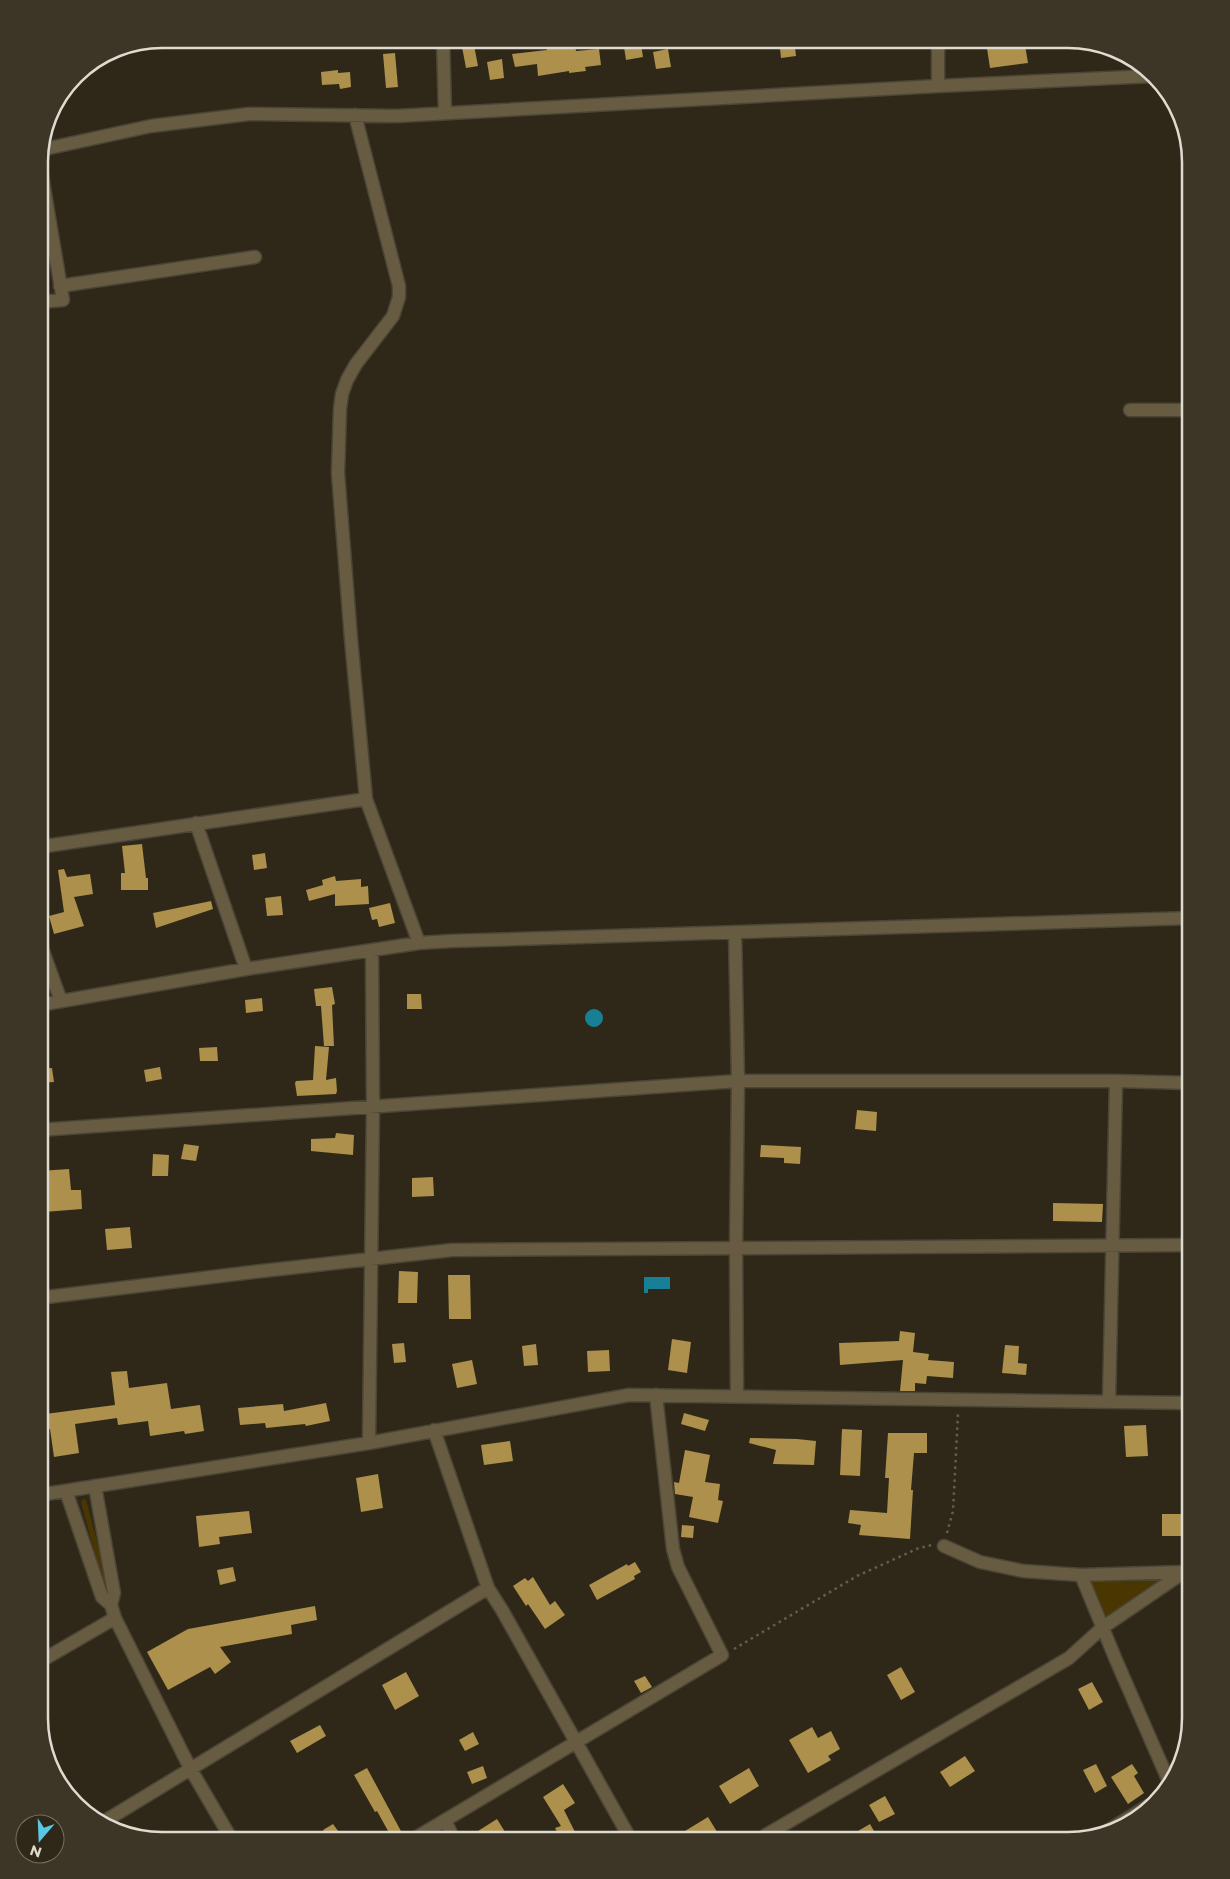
<svg xmlns="http://www.w3.org/2000/svg" width="1230" height="1879" viewBox="0 0 1230 1879" font-family="Montserrat,sans-serif">
<style>
.green{fill:#493600}
.water{fill:#178096}
.building{fill:#ac904c}
.lines{fill:none;stroke-linecap:round;stroke-linejoin:round}
.minor-casing{stroke:#4b4536;stroke-width:15}
.path{stroke:#645e50;stroke-width:2.5;stroke-dasharray:2.5 4;stroke-linecap:butt}
.minor{stroke:#675c42;stroke-width:12}
.rim{fill:none;stroke:#e0dbd1;stroke-width:2.5}
</style>
<rect width="100%" height="100%" fill="#2f2818"/>
<!-- green -->
<path class="green" d="M83,1499L86,1500L111,1594L106,1595L81,1502Z
M1163,1579L1106,1618L1091,1583L1092,1581Z"/>
<!-- water -->
<path class="water" d="M585 1018a9 9 0 1 1 18 0a9 9 0 1 1-18 0Z
M644,1277H670V1289H648V1293H644Z"/>
<!-- building -->
<path class="building" d="M779,39H794L796,56L781,58Z
M1012,39H1024L1028,63L990,68L986,42Z
M559,42L560,45L575,43L576,51L599,49L601,65L585,67L586,71L569,73V71L538,76L537,64L515,67L512,54L547,50L546,45Z
M641,44L643,57L626,60L624,47Z
M474,45L478,66L466,68L462,47Z
M668,49L671,67L656,69L653,52Z
M395,53L398,87L386,88L383,54Z
M502,59L504,78L490,80L487,62Z
M338,70V73L350,72L351,87L340,89L339,84L322,85L321,72Z
M142,844L146,878H148V890H121V873H125L122,846Z
M265,853L267,868L254,870L252,855Z
M64,869L67,877L90,874L93,894L74,897L84,926L54,934L49,916L64,912L58,870Z
M335,876L336,881L361,879V887L368,886L369,904L335,906V894L309,901L306,890L323,885L322,880Z
M281,896L283,915L267,916L265,898Z
M211,901L213,909L156,928L153,913Z
M390,903L395,923L379,927L377,919L372,920L369,908Z
M332,987L335,1004L332,1005L334,1046H324L321,1006H316L314,989Z
M407,994H421L422,1009H407Z
M262,998L263,1011L246,1013L245,1000Z
M315,1046L329,1047L326,1080L336,1078L337,1091L336,1094L297,1096L295,1083L296,1081L313,1080Z
M217,1047L218,1061H200L199,1048Z
M160,1067L162,1079L146,1082L144,1070Z
M52,1068L54,1082L39,1083V1069Z
M857,1110L877,1112L876,1131L855,1129Z
M336,1133L354,1135L353,1155L311,1151V1139L335,1138Z
M184,1144L199,1146L196,1161L181,1159Z
M761,1145L801,1147L800,1164L784,1163V1158L760,1157Z
M153,1154L169,1155L168,1176H152Z
M69,1169L71,1190H81L82,1209L44,1212L40,1171Z
M433,1177L434,1196L412,1197V1178Z
M1053,1203L1103,1204L1102,1222L1053,1221Z
M130,1227L132,1248L107,1250L105,1229Z
M399,1271L418,1272L417,1303H398Z
M448,1275H470L471,1319H449Z
M900,1331L915,1333L913,1352L929,1354L928,1360L954,1362L953,1378L927,1376L926,1384L915,1383V1391H900L903,1360L840,1365L839,1343L899,1341Z
M672,1339L691,1342L687,1373L668,1370Z
M404,1343L406,1362L394,1363L392,1344Z
M536,1344L538,1365L524,1366L522,1346Z
M1005,1345L1019,1346L1018,1363L1027,1364L1026,1375L1002,1373Z
M609,1350L610,1371L588,1372L587,1351Z
M472,1360L477,1384L457,1388L452,1364Z
M127,1371L129,1388L167,1383L171,1409L200,1405L204,1431L185,1434L184,1431L150,1436L148,1421L118,1425L117,1418L75,1424L79,1453L54,1457L50,1429H47L45,1414L115,1405L111,1372Z
M326,1403L330,1421L306,1426L305,1424L266,1428L265,1423L240,1425L238,1408L283,1404L284,1411Z
M684,1413L709,1420L705,1431L681,1424Z
M1146,1425L1148,1456L1126,1457L1124,1426Z
M842,1429L862,1430L860,1476L840,1475Z
M888,1433H927V1453H914L911,1490H913L910,1539L859,1535L861,1525L848,1523L850,1510L887,1513L889,1478H885Z
M750,1438L797,1439L816,1441L814,1465L773,1464L776,1450L749,1443Z
M510,1441L513,1461L484,1465L481,1445Z
M685,1450L710,1455L705,1482L720,1484L718,1500L723,1501L718,1523L689,1517L693,1497L675,1494L674,1482L679,1483Z
M378,1474L383,1508L361,1512L356,1478Z
M249,1511L252,1533L219,1537L220,1544L199,1547L196,1516Z
M1162,1514H1191V1536H1162Z
M682,1525L694,1526L693,1538L681,1537Z
M635,1562L641,1572L634,1576L635,1579L597,1600L589,1585L627,1564L628,1566Z
M233,1567L236,1581L220,1585L217,1570Z
M533,1577L550,1605L555,1601L565,1615L545,1629L528,1604L526,1606L513,1586L525,1578L528,1581Z
M315,1606L317,1620L291,1625L292,1634L220,1647L231,1662L215,1674L210,1667L168,1690L147,1652L188,1629Z
M901,1667L915,1692L901,1700L887,1675Z
M406,1672L419,1696L395,1710L382,1685Z
M645,1676L652,1687L641,1693L634,1681Z
M1092,1682L1103,1702L1089,1710L1078,1689Z
M320,1725L326,1736L297,1753L290,1741Z
M812,1727L818,1738L831,1731L840,1749L828,1756L831,1760L808,1773L789,1740Z
M473,1732L479,1744L465,1751L459,1740Z
M965,1756L975,1771L950,1787L940,1772Z
M1096,1764L1107,1786L1095,1793L1083,1770Z
M1132,1764L1138,1773L1134,1776L1144,1793L1128,1804L1111,1777Z
M483,1766L487,1778L472,1784L467,1772Z
M367,1768L402,1833L403,1836L396,1840H393L377,1811L375,1812L354,1775Z
M749,1768L759,1786L730,1804L719,1786Z
M563,1784L575,1803L564,1810L579,1840H561L555,1828L561,1826L543,1797Z
M885,1796L895,1814L879,1822L869,1805Z
M708,1817L722,1840H690L685,1831Z
M497,1819L510,1840H484L478,1831Z
M333,1824L341,1835L333,1840H329L323,1830Z
M870,1824L879,1840H864L858,1831Z"/>
<g class="lines">
<!-- minor casing -->
<g class="minor-casing">
<path id="minor" d="M443,39L445,113
M938,86V39
M355,115L399,286V297L393,316L356,364L347,380L342,394L340,409L338,473L351,639L366,799L419,943
M40,150L151,126L249,114L397,116L938,86L1153,76
M60,286L255,257
M39,302L63,300L39,158
M1130,410H1191
M196,823L246,969
M39,847L366,799
M735,932L738,1081L736,1248L737,1396
M39,940L61,1001
M39,1005L246,969L419,943L451,941L1191,918
M39,1130L738,1081H1116L1191,1083
M39,1298L253,1272L452,1250L1191,1245
M1109,1402L1116,1081
M434,1430L488,1588L502,1610L631,1840
M369,1443L373,1106L372,951
M66,1491L102,1597L111,1605L114,1593L95,1486
M39,1495L369,1443L629,1395L1191,1403
M944,1546L980,1562L1023,1571L1081,1575L1184,1572
M1081,1575L1116,1660L1170,1784
M111,1605L115,1618L190,1768L232,1840
M39,1662L115,1618
M445,1820L454,1840
M100,1824L488,1588
M1109,1830L1148,1806
M766,1835L1069,1658L1102,1628L1184,1572
M412,1840L722,1655L678,1567L673,1549L656,1395"/>
</g>
<!-- path -->
<path class="path" d="M947,1533L953,1511L958,1414
M734,1649L857,1576L919,1548L932,1545"/>
<!-- minor -->
<use href="#minor" class="minor"/>
</g>
<!-- crop -->
<path d="M0 0H1230V1879H0ZM162 48H1068A114 114 0 0 1 1182 162V1718A114 114 0 0 1 1068 1832H162A114 114 0 0 1 48 1718V162A114 114 0 0 1 162 48Z" fill="#3d3627" fill-rule="evenodd"/>
<path class="rim" d="M162 48H1068A114 114 0 0 1 1182 162V1718A114 114 0 0 1 1068 1832H162A114 114 0 0 1 48 1718V162A114 114 0 0 1 162 48Z"/>
<!-- north arrow -->
<g transform="translate(40 1839) rotate(199)"><circle r="24" fill="#2f2818" stroke="#767062"/>
<path d="M0-4L9 19L0 12L-9 19Z" fill="#59c8e4"/>
<text y="-8" font-size="14" font-weight="bold" text-anchor="middle" fill="#e0dbd1">N</text>
</g>
</svg>
